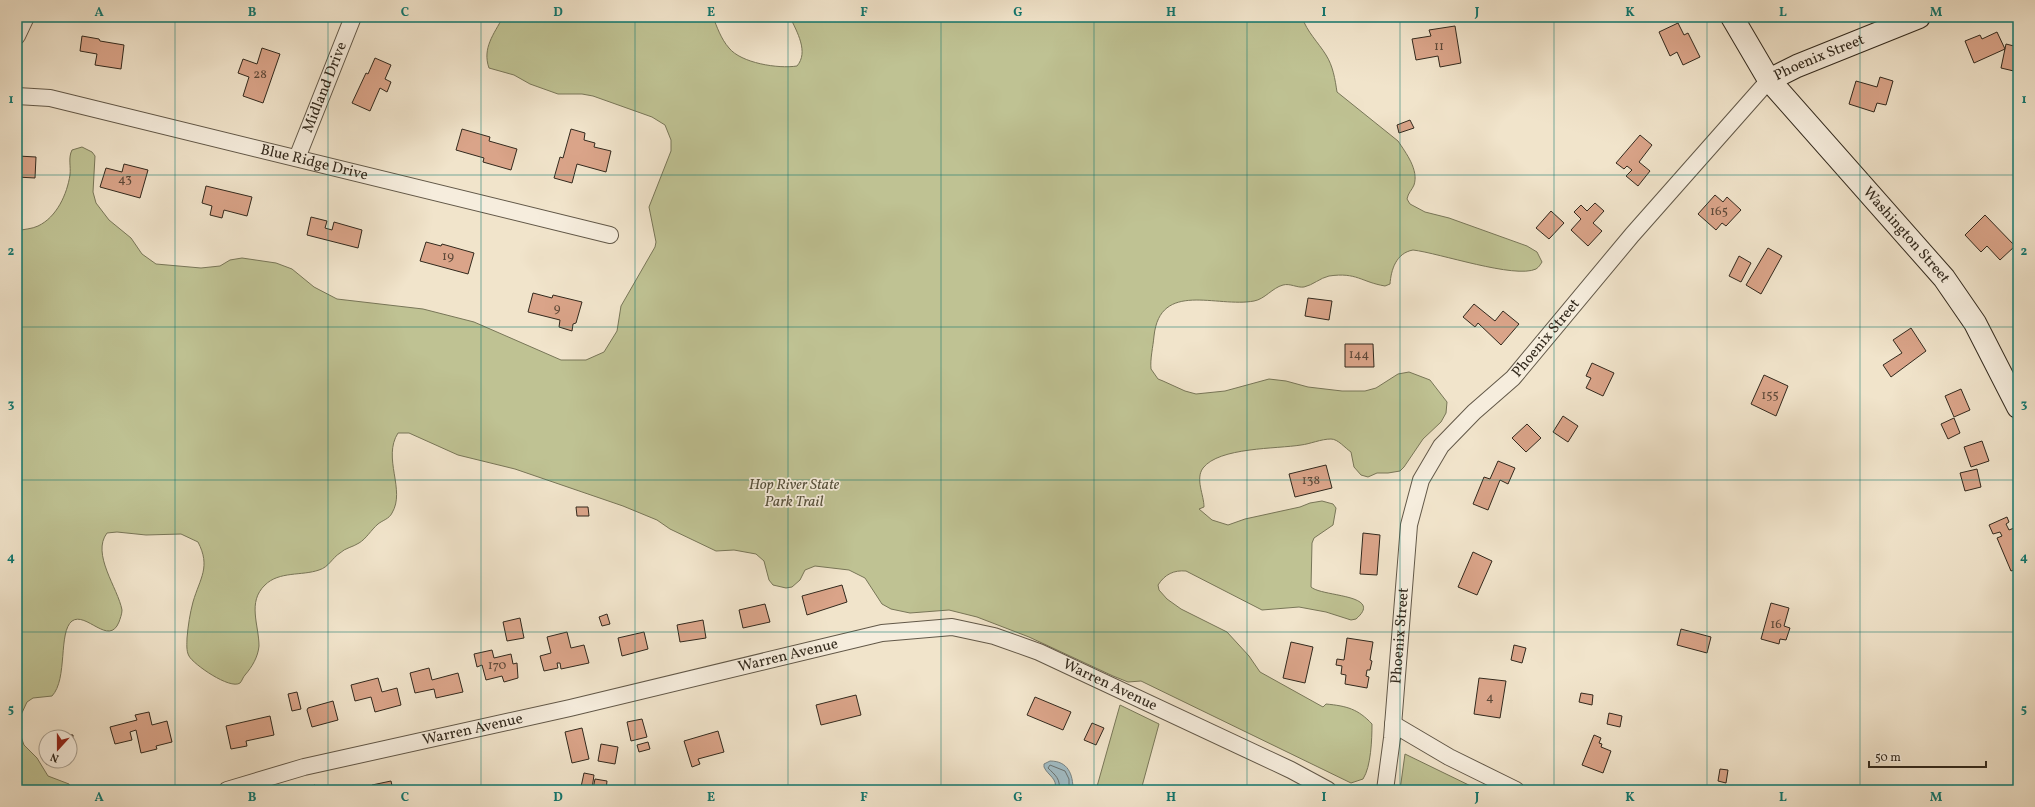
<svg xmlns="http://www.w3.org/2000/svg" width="2035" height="807" viewBox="0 0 2035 807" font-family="Vollkorn,serif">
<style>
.green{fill:#bfc293;stroke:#787658}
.water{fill:#a1bbc3;stroke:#758181}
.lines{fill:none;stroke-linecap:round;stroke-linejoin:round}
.shore{stroke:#6a7270;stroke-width:1}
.building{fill:#daa489;stroke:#32291d}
.street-casing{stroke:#625848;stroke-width:18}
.secondary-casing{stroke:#32291d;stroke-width:24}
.street{stroke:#f6eddd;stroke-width:16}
.secondary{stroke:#f6eddd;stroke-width:22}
.grid{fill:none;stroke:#0f766e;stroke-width:1;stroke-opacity:0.55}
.labels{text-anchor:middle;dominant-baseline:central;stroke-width:3.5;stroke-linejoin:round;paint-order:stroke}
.number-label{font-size:13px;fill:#5c4838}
.street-label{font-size:15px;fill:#32291d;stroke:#f6eddd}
.park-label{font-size:15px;font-style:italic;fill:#554f3a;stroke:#f6eddd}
.neatline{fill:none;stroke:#0f766e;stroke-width:1.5}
.grid-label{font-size:13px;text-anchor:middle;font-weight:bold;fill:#0f766e}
</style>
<rect width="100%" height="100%" fill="#f1e4cb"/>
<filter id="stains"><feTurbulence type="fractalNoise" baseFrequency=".005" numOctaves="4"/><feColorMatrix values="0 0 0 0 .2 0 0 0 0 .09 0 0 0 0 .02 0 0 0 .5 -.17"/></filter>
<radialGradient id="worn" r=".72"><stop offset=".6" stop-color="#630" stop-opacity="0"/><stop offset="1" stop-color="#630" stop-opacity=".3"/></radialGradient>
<!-- green -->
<path class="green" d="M503,17H713C717,27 721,39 729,48C741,63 778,69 797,66C809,52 797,32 790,17H1302C1307,32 1318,42 1326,55C1333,66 1335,79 1337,92L1398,141C1406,153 1419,170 1414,185C1412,190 1408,193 1407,199L1410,204L1425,212L1449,218L1527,246L1537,252L1542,262C1540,265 1539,267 1536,269C1515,279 1439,253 1413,250C1396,253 1391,270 1390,284L1385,286C1361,282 1357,272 1329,276C1320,278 1313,285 1304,287C1297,288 1290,283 1283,285C1272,288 1265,299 1254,301C1217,308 1160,280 1154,336C1153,347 1150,359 1151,369L1158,379L1163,381L1185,391L1196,394L1225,391L1269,379L1286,381L1308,387L1342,391H1365L1376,388L1398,374L1409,372L1430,380L1447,402L1446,413L1441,422L1423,439L1404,467L1400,471L1388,473H1377L1368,477L1361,475L1354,467L1351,452C1345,448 1338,439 1331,439C1321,439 1310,444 1301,445C1277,449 1219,447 1203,468C1195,479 1204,495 1204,507L1199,509L1212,520L1228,525L1245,519L1300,507L1310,503L1322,501L1333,504L1336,508L1333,525L1314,538L1312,543L1311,587C1322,597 1385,594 1356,619L1351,620L1326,612L1299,607L1262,610L1186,571C1174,570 1165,574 1158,585L1159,590L1167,599L1181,609L1227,632L1249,656L1260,672L1323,707L1326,704C1347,706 1358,709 1372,724C1372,739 1371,767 1363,779L1351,783L1141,681L1128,682L1113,676L1029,637L977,617L949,610L910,613L891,609L882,604L865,578L849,570L815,566L805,570L800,580L792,587L786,588L773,585L769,580L764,561L756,554L734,550L716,551L670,529L657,520L623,506L515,469L458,455L409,433H398C382,458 406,490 392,513C389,519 383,520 378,524C371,530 366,539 359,543C353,547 345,548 340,553C332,558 329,567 319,570C302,576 279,571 265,585C247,602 259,625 259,646C258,657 252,667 245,675C243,677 242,681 240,683C230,690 193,664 189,656C186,651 187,643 187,638C188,626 190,613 193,602C200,578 211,567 198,542L181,534L146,535L117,532L107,533C91,554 118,588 122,610C122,614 120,619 119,622C109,647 86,611 72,621C58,632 68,679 52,696L33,698L27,702L20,717V734L24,745L37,758L48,776L69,784L72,790H17V231C24,229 32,229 38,226C57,217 67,194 70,175C71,166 68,158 72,150L82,147L92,152L95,156L93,192L96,203L109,220L131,238L142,254L156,264L201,268L220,266L230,260L242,258L276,263L292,269L314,287L337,299L423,309L474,322L561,360H586L604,352L617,331L621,306L655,247L656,242L649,207L671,151V140L665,125L652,117L593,96L582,94H558L530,84L514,75L489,68C482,48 494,34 503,17Z
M1120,705L1159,724L1141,790H1096Z
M1405,754L1479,790H1400Z"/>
<!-- water -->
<path class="water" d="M1050,761C1068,761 1073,774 1073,790H1055C1058,778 1048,776 1044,767V764Z"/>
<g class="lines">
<!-- shore -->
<path class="shore" d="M1059,790C1061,779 1055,775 1048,768L1050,765L1065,771L1069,779V790"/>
</g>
<!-- building -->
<path class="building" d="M1678,23L1684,35L1688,33L1700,57L1683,65L1677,52L1670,56L1659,32Z
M1455,26L1461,63L1440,67L1438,56L1416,60L1412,39L1431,36L1429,30Z
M1997,32L2005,49L1974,63L1965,41L1980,35L1982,39Z
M82,36L99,39L100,41L124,45L121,69L95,65L97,54L80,51Z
M2006,44L2018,47V72L2001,68Z
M262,48L280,54L263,103L243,96L249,77L238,73L243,59L257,64Z
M375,58L391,65L385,79L391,82L387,92L380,88L370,111L352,103L366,73L368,74Z
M1880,77L1893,81L1886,105L1877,103L1874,112L1849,104L1856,81L1877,87Z
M1410,120L1414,128L1399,133L1397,125Z
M462,129L490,137L489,141L517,149L511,170L483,162L484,158L456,150Z
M571,129L585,133L584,140L595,143L594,147L611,151L606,172L577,164L572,183L554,178L560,157L563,158Z
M1640,135L1652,145L1639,162L1650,171L1638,186L1626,176L1632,170L1627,166L1624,169L1616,163Z
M17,147L18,156L36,157L35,178L17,177Z
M124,164L148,170L140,198L100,187L106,168L122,172Z
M206,186L252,197L247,216L224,210L222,218L210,215L212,206L202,203Z
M1715,195L1723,202L1727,197L1741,210L1726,226L1722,223L1716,230L1698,214Z
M1595,203L1604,211L1593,223L1602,231L1588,246L1571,230L1581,219L1574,212L1581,205L1587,211Z
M1551,211L1564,223L1549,239L1536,228Z
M1985,215L2015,246L2000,260L1987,246L1981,252L1965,235Z
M311,217L327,221L325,228L332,230L334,222L362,230L358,248L307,235Z
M426,242L441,246L442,244L474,253L468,274L420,261Z
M1768,248L1782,256L1761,294L1746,285Z
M1739,256L1751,263L1741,282L1729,276Z
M533,293L552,298L553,295L582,302L576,323L573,324L572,331L559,327L560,320L528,312Z
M1308,298L1332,301L1329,320L1305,316Z
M1474,304L1495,321L1503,311L1519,324L1501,345L1478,323L1475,327L1463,317Z
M1911,328L1926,351L1891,377L1883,365L1902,353L1893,340Z
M1345,344H1373L1374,367H1345Z
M1592,363L1614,373L1603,396L1586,388L1591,378L1586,376Z
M1764,375L1788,386L1776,416L1751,404Z
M1961,389L1970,410L1954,417L1945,396Z
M1563,416L1578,426L1568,442L1553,432Z
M1954,418L1960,433L1948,439L1941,424Z
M1527,424L1541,438L1526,452L1512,438Z
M1982,441L1989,461L1971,467L1964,447Z
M1498,461L1515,468L1508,484L1500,480L1488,510L1473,504L1484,477L1490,479Z
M1326,465L1332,488L1295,497L1289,474Z
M1977,469L1981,487L1965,491L1960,473Z
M576,507H588L589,516H577Z
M2007,517L2009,522L2006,524L2009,530L2014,528L2018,536V568L2011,571L1997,538L2002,536L2000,532L1993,534L1989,525Z
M1363,533L1380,535L1377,575L1360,574Z
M1473,552L1492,561L1477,595L1458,587Z
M842,585L847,602L807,615L802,596Z
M1771,603L1789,608L1784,626L1790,628L1786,640L1780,639L1779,644L1761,639Z
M765,604L770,622L743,628L739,610Z
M607,614L610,624L602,626L599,617Z
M520,618L524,638L507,641L503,622Z
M703,620L706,638L680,642L677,625Z
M1681,629L1711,637L1707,653L1677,645Z
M567,632L571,648L584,645L589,663L561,669L560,663H557L558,668L544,671L540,656L551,653L547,637Z
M644,632L648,649L622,656L618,638Z
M1347,638L1373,642L1370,660L1372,661L1370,670H1367L1366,676L1369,677L1367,688L1345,684L1346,675L1341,674L1342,666L1336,665L1337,659L1344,660Z
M1291,642L1313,647L1305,683L1283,678Z
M1514,645L1526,648L1522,663L1511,660Z
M492,650L494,658L511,654L513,664L517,663L518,678L504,682L502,676L486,680L482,665L477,667L474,654Z
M429,668L432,680L458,673L463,692L436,698L434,689L415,693L410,673Z
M378,678L382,692L397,688L401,705L375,712L371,697L355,701L351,685Z
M1479,678L1506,681L1500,718L1474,714Z
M297,692L301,709L292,711L288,694Z
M1581,693L1593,695L1592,705L1579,702Z
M856,695L861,715L821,725L816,705Z
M1035,697L1071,712L1063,730L1027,715Z
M333,701L338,720L312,727L307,710L308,708Z
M149,712L152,725L167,721L172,742L156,746L157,749L141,753L136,730L130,732L132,740L115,744L110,727L137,720L135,715Z
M1609,713L1622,716L1620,727L1607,724Z
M270,716L274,735L246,741L247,746L231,749L226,726Z
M642,719L647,737L631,741L627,722Z
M1092,723L1104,728L1096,745L1084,740Z
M582,728L589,759L572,763L565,732Z
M718,731L724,752L698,759L700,764L692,767L684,741Z
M59,734L73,735L72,760H70V737H59Z
M1594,735L1601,738L1599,743L1602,744L1601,747L1611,751L1603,773L1582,765Z
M648,742L650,749L639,752L637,745Z
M601,744L618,747L615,764L598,761Z
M46,761H62L61,765L46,764Z
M1720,769L1728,770L1726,783L1718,781Z
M584,773L594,775L592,789L581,787Z
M595,779L607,781L606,790L593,789Z
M391,781L393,790H373L372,785Z
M315,785L317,790H299Z
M1725,786L1740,790H1724Z"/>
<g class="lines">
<!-- street casing -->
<g class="street-casing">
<g id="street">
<path d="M17,36L26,17"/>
<path id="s1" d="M17,96L50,98L610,235"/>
<path id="s2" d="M297,158L353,17"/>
<path d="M1393,724L1449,757L1516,790"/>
<path id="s3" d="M227,790L304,767L570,708L882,633L952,627L994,636L1039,652L1291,770L1328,790"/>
<path id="s4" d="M1385,790L1392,738L1409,525L1421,480L1441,446L1474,412L1513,378L1632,235L1769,80"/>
</g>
</g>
<!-- secondary casing -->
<g class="secondary-casing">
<g id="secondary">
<path id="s5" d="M1732,17L1769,80L1944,278L1975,323L2018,407"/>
<path id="s6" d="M1769,80L1797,66L1919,17"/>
</g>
</g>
<!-- street -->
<use href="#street" class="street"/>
<!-- secondary -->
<use href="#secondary" class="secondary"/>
</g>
<!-- grid -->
<path class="grid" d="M175,17V790M328,17V790M481,17V790M635,17V790M788,17V790M941,17V790M1094,17V790M1247,17V790M1400,17V790M1554,17V790M1707,17V790M1860,17V790M17,175H2018M17,327H2018M17,480H2018M17,632H2018"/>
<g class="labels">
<!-- number labels -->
<g class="number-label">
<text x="1439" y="47">11</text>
<text x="260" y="75">28</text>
<text x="125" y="180">43</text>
<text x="1719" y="212">165</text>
<text x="448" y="257">19</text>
<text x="557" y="309">9</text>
<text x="1359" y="355">144</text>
<text x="1770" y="396">155</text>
<text x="1311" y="481">138</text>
<text x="1776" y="625">16</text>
<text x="497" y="666">170</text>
<text x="1490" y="698">4</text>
</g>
<!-- street labels -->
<g class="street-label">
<text stroke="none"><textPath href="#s6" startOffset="55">Phoenix Street</textPath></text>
<text stroke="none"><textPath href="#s2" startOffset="76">Midland Drive</textPath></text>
<text stroke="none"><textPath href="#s1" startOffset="305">Blue Ridge Drive</textPath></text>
<text stroke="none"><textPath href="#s5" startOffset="280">Washington Street</textPath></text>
<text stroke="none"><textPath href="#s4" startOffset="503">Phoenix Street</textPath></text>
<text stroke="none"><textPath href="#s4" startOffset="155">Phoenix Street</textPath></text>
<text stroke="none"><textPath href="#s3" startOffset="577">Warren Avenue</textPath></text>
<text stroke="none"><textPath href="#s3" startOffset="913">Warren Avenue</textPath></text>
<text stroke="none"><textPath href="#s3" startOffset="253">Warren Avenue</textPath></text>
</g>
<!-- park labels -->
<g class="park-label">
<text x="794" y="485">Hop River State<tspan x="794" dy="17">Park Trail</tspan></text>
</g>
</g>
<!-- margin -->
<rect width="2035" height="807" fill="none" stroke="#f1e4cb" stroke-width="44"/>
<!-- north arrow -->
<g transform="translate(58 749) rotate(201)"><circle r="19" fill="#f6eddd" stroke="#a89f90"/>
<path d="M0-3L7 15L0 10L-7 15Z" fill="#8f2418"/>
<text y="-6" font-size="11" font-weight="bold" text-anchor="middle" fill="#32291d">N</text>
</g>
<!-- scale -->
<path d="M1869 761v6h117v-6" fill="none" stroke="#32291d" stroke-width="2"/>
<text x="1875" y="761" font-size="12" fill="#32291d" stroke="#f6eddd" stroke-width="3" paint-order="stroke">50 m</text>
<rect x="22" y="22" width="1991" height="763" class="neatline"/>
<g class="grid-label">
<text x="99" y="16">A</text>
<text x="252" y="16">B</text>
<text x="405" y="16">C</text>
<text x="558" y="16">D</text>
<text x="711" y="16">E</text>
<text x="864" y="16">F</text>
<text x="1018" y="16">G</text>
<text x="1171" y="16">H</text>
<text x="1324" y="16">I</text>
<text x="1477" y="16">J</text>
<text x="1630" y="16">K</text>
<text x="1783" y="16">L</text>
<text x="1936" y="16">M</text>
<text x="11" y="103">1</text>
<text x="2024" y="103">1</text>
<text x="11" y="255">2</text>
<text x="2024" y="255">2</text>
<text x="11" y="408">3</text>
<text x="2024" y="408">3</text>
<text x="11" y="561">4</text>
<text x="2024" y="561">4</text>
<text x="11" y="713">5</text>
<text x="2024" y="713">5</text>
<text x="99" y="801">A</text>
<text x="252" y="801">B</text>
<text x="405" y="801">C</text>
<text x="558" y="801">D</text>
<text x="711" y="801">E</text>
<text x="864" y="801">F</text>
<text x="1018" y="801">G</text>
<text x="1171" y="801">H</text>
<text x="1324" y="801">I</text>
<text x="1477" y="801">J</text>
<text x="1630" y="801">K</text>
<text x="1783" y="801">L</text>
<text x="1936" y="801">M</text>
</g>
<rect width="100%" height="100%" filter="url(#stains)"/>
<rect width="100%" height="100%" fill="url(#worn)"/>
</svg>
